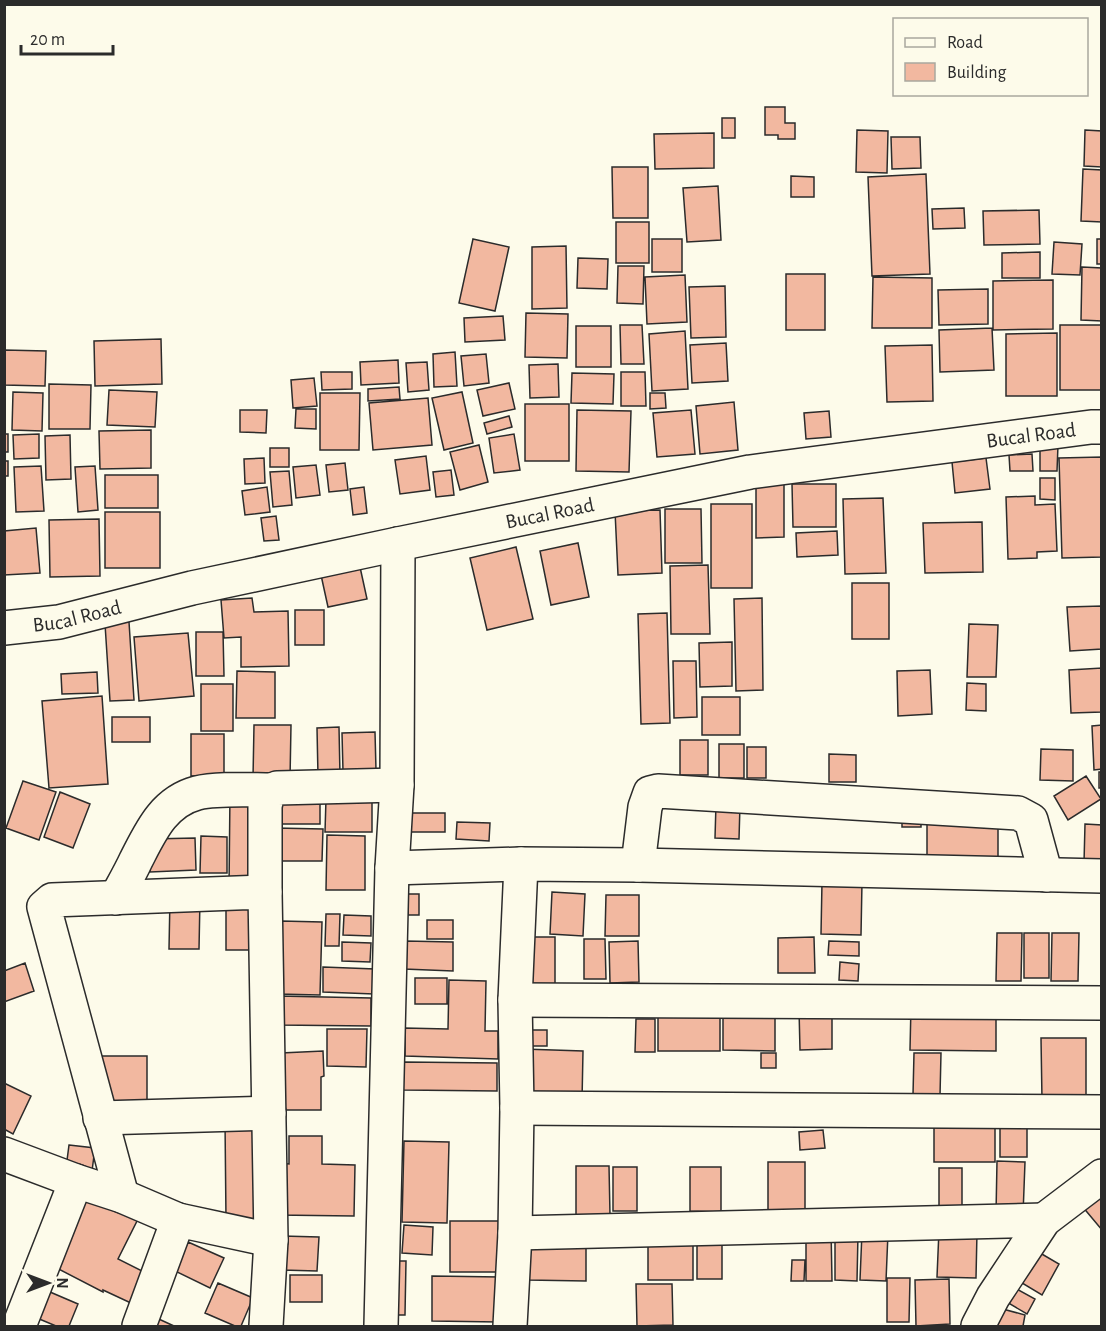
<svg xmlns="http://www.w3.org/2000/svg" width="1106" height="1331" viewBox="0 0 1106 1331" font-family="'Alegreya Sans',sans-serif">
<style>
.building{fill:#f2b8a0;stroke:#2b2b2b;stroke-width:1.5}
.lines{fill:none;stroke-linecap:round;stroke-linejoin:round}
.minor-casing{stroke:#2b2b2b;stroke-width:36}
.minor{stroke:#fdfbea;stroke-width:33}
.labels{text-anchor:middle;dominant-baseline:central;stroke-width:4.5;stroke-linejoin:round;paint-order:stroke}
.street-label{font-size:21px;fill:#2b2b2b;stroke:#fdfbea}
</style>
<rect width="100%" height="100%" fill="#fdfbea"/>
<!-- building -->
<path class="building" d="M765,107H785V123H795V139H778V135H765Z
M722,118H735V138H722Z
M857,130L888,131L887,173L856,172Z
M1085,130L1102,131V167L1084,166Z
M714,133V168L655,169L654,134Z
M891,137H920L921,168L892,169Z
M612,167H648V218H613Z
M1083,169L1102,170V222L1081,221Z
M926,174L930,274L872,276L868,177Z
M791,176L814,177V197H791Z
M718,186L721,240L687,242L683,188Z
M964,208L965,228L933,229L932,209Z
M1039,210L1040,244L984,245L983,211Z
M616,222H649V263H616Z
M473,239L509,247L495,311L459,303Z
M652,239H682V272H652Z
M1097,239H1102V264H1097Z
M1054,242L1082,244L1080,275L1052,274Z
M566,246L567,308L532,309V247Z
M1040,252V278H1002V253Z
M578,258L608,259L607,289L577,288Z
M618,266H644L643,304L617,303Z
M1082,267L1102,268V321L1081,320Z
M786,274H825V330H786Z
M685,275L687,322L647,324L645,277Z
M873,277L932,278V328H872Z
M1053,280V329L993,330V281Z
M725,286L726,337L691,338L689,287Z
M988,289V324L939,325L938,290Z
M526,313L568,314L567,358L525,357Z
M503,316L505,340L465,342L464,318Z
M620,325H642L644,364H621Z
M1060,325H1102V390H1060Z
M576,326H611V367H576Z
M992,328L994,370L940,372L939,330Z
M685,331L688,389L652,391L649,334Z
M1057,333V396H1006V334Z
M161,339L162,384L95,386L94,341Z
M726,343L728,381L692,383L690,345Z
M932,345L933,401L887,402L885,346Z
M4,350L46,351L45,386L4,385Z
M455,352L457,386L434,387L433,354Z
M486,354L489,383L464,386L461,356Z
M398,360L399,383L361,385L360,362Z
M427,362L429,390L408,392L406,363Z
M558,364L559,397L530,398L529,365Z
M321,372H352V389L322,390Z
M621,372H645L646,406H621Z
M572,373L614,374L613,404L571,403Z
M314,378L317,406L293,408L291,380Z
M509,383L515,409L483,416L477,390Z
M49,384L91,385L90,429H49Z
M399,387L400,399L368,401V389Z
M109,390L157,392L155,427L107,425Z
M13,392L43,393L42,431L12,430Z
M462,392L473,443L444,450L432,398Z
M320,393H360L359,450H320Z
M650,393H665L666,408L650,409Z
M428,398L432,445L373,450L369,403Z
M734,402L738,450L700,454L696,406Z
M525,404H569V461H525Z
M296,409H316V429L295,428Z
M240,410H267L266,433L240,432Z
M577,410L631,411L629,472L576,471Z
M691,410L695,454L657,457L653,413Z
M829,411L831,437L806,439L804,413Z
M509,416L512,427L487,434L484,423Z
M151,430V468L100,469L99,431Z
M4,434H8V452H4Z
M39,434V458L14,459L13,435Z
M514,434L520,470L494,473L489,438Z
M70,435L71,479L46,480L45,436Z
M479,445L488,482L460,490L450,452Z
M1040,445H1058L1057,471H1040Z
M270,448H289V467H270Z
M1032,454L1033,471H1010L1009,455Z
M426,456L430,490L400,494L395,460Z
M1102,457V557L1062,558L1059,458Z
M264,458L265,483L245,484L244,459Z
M986,458L990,489L955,493L952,462Z
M4,461H8V476H4Z
M345,463L348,490L329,492L326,465Z
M316,465L320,495L296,498L293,467Z
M41,466L44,511L16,512L14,467Z
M95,466L98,510L78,512L75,467Z
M451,470L454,495L436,497L433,472Z
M289,471L292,505L273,507L270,472Z
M105,475H158V508H105Z
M1040,478H1055V500L1040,499Z
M784,484V537L756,538V485Z
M792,484H836V527H793Z
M267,487L270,512L245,515L242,491Z
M364,487L367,513L353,515L350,489Z
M1035,496V505L1055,504L1057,551L1037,552V558L1008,559L1006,497Z
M883,498L886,573L845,574L843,499Z
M711,504H752V588H711Z
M665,509H701L702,563H665Z
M660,510L662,573L618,575L615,511Z
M105,512H160V568H105Z
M276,516L279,540L264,541L261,518Z
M99,519L100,576L50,577L49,520Z
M982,522L983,572L925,573L923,523Z
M36,528L40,573L4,575V531Z
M837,531L838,555L797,557L796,533Z
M578,543L589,597L551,605L540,551Z
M516,547L533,619L487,630L470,558Z
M708,565L710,634H671L670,566Z
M360,567L367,599L328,607L321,575Z
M852,583H889V639H852Z
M252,598L254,612L288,611L289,666L241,667V637L224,638L221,600Z
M762,598L763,690L736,691L734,599Z
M1102,606V649L1070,651L1067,607Z
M295,610H324V645H295Z
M667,613L670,723L641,724L638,614Z
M129,622L134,700L110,701L105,624Z
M969,624L998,625L996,677H967Z
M196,632H223L224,676H196Z
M188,633L194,696L139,701L134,637Z
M732,642V686L700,687L699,643Z
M673,661H696L697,717L674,718Z
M1102,668V712L1071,713L1069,670Z
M930,670L932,714L898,716L897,671Z
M237,671L275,672V718H236Z
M97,672L98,693L62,694L61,674Z
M967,683L986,684V711L966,710Z
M201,684H233V731H201Z
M102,696L108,784L49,788L42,701Z
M702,697H740V735H702Z
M112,717H150V742H112Z
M254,725H291L290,779L253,778Z
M1102,725V769L1094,770L1092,726Z
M339,727L340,776H318L317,728Z
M375,732L376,770L343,771L342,733Z
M191,734H224V776H191Z
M680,740H708V775H680Z
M719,744H744V778H719Z
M747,747H766V778H747Z
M1041,749L1073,750V781L1040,780Z
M829,754L856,755V782H829Z
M1099,772H1102V788H1099Z
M1086,776L1101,799L1068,820L1054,796Z
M23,781L56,792L39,840L6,828Z
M60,792L90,804L73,848L44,837Z
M230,792L260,793V890L229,889Z
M276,798H320V824H276Z
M326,799L372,800V832H325Z
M716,804L740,805L739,839L715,838Z
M902,809H921V827H902Z
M927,812H998V857H927Z
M405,813H445V832H405Z
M457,822L490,823L489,841L456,839Z
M1085,824L1102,825V864L1084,863Z
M275,828L323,829L322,861H274Z
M327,835L365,836V890H326Z
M201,836L227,837V873H200Z
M195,838L196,870L150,872V839Z
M822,882H862L861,935L821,934Z
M552,892L585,894L583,936L550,934Z
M408,894H419V915H408Z
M606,895H639V936H605Z
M170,898L200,899L199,949H169Z
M226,901H259V950H226Z
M326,914H340L339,946H325Z
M344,915L371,916V936L343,935Z
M427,920H453V939H427Z
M281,921L322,922L320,995L277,994Z
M997,933H1022L1021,981H996Z
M1024,933H1049V978H1024Z
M1052,933H1079L1078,981H1051Z
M524,937H555V985H524Z
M814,937L815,973H778V938Z
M584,939H605L606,979H584Z
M405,941L453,942V971L404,969Z
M638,941L639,982L610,983L609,942Z
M829,941L859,942V956L828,955Z
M342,942L371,943L370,962L342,961Z
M840,962L859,964L858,981L839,980Z
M25,963L34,991L4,1002V971Z
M323,967L375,969L374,994L323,992Z
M415,978H447V1004H415Z
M449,980L486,981L485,1031H498V1059L405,1056V1028L448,1029Z
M278,996L371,998V1026L277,1025Z
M658,1005H720V1051H658Z
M723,1006H775V1051L723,1050Z
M911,1006L996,1008V1051L910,1050Z
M799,1009H832V1049L800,1050Z
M636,1019H655V1052H635Z
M327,1029H367L366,1067L327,1066Z
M524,1030H547V1046H524Z
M1041,1038H1086V1099L1042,1100Z
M523,1049L583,1051L582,1101L522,1099Z
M323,1051L324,1076L321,1077V1110H278L281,1053Z
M761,1053H776V1068H761Z
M914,1053H941L940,1096L913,1095Z
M102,1056H147V1102H103Z
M404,1062L497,1063V1091L403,1090Z
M4,1083L31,1096L13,1134L4,1129Z
M934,1119L995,1120V1162H934Z
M1000,1119H1027V1157H1000Z
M257,1120V1219H226L225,1121Z
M823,1130L825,1148L800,1150L799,1132Z
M289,1136H322V1164L355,1165L354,1216L276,1215L277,1163L289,1164Z
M404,1141L449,1142L447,1223L402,1222Z
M69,1145L95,1148L92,1171L66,1168Z
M997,1161L1025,1162L1023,1215L996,1214Z
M768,1162H805V1213H768Z
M576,1166H609L610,1215H576Z
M613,1167H637V1211H613Z
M690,1167H721V1212L690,1211Z
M939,1168H962V1212H939Z
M1102,1189V1230L1082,1206Z
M82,1191L138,1219L118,1259L148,1274L133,1304L103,1290V1292L47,1263Z
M450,1221H500V1272H450Z
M404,1225L433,1227L432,1255L402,1253Z
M831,1228L832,1281H806V1229Z
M939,1230L977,1232L976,1278L937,1277Z
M862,1232L888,1233L886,1281L860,1280Z
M648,1233H693V1280H648Z
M697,1233H722V1279H697Z
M835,1233L858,1234L857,1281L835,1280Z
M282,1236L319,1237L317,1271L282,1270Z
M527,1238H586V1281L527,1280Z
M188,1242L224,1258L210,1288L175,1271Z
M1035,1250L1059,1264L1042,1295L1017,1280Z
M792,1260H805L804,1281H791Z
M390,1261H406L405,1315H389Z
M290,1275H322V1302H290Z
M432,1276L500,1277L499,1322L432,1321Z
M887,1278H910L909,1322H887Z
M949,1279L950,1324L916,1326L915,1280Z
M218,1283L253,1298L241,1326H235L205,1313Z
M636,1284H672L673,1325L637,1326Z
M36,1286L78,1304L69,1326H56L25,1313Z
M1013,1287L1035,1299L1027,1314L1005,1301Z
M999,1308L1025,1315L1023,1326H995Z
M150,1315L174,1326H145Z"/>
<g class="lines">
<!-- minor casing -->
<g class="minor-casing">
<g id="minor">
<path id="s1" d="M4,628L59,622L192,588L398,544L750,472L1091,427H1102"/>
<path d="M638,865L645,807L650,793L658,791L1018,813L1031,820L1046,875"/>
<path d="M392,868L521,864L638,865L1102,876"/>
<path d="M265,892V806C267,797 268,791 277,788L397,785"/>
<path d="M116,898C123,885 130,873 136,860C150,833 163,802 197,793C217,788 250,790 272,790"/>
<path d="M515,1000L1102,1003"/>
<path d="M517,1108L1102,1112"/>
<path d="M100,1118L269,1113"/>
<path d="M4,1154L76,1181L122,1196L178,1220L271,1240"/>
<path d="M122,1196L44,907L52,900L265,892L271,1240L266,1326"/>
<path d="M515,1233L1044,1220"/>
<path d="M19,1326L76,1181"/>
<path d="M139,1326L178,1220"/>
<path d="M381,1326L392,868L397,785L398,544"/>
<path d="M510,1326L515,1233L517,1108L515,1000L521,864"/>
<path d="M978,1326L993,1297L1044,1220L1102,1176"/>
</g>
</g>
<!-- minor -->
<use href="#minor" class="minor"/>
</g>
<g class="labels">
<!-- street labels -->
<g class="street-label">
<text stroke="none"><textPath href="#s1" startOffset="1046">Bucal Road</textPath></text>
<text stroke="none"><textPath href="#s1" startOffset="558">Bucal Road</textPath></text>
<text stroke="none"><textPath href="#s1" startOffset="74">Bucal Road</textPath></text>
</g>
</g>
<!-- border -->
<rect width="1106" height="1331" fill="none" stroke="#2b2b2b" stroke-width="12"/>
<!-- legend -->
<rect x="893" y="18" width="195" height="78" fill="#fdfbea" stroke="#a9a89e" stroke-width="1.5"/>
<rect x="905" y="38" width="30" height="9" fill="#fdfbea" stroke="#a9a89e" stroke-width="1.5"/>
<text x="947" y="48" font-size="18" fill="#2b2b2b">Road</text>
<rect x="905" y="63" width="30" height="18" fill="#f2b8a0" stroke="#a9a89e" stroke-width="1.5"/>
<text x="947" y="78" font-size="18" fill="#2b2b2b">Building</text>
<!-- north arrow -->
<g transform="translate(48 1283) rotate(90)" stroke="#fdfbea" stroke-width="4.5" paint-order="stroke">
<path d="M0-4.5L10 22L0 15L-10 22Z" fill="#2b2b2b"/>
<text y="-9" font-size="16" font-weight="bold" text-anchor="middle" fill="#2b2b2b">N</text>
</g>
<!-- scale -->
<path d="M21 45v9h92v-9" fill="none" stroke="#2b2b2b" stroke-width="3"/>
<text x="30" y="45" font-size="18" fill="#2b2b2b" stroke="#fdfbea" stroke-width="4.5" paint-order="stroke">20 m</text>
</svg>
